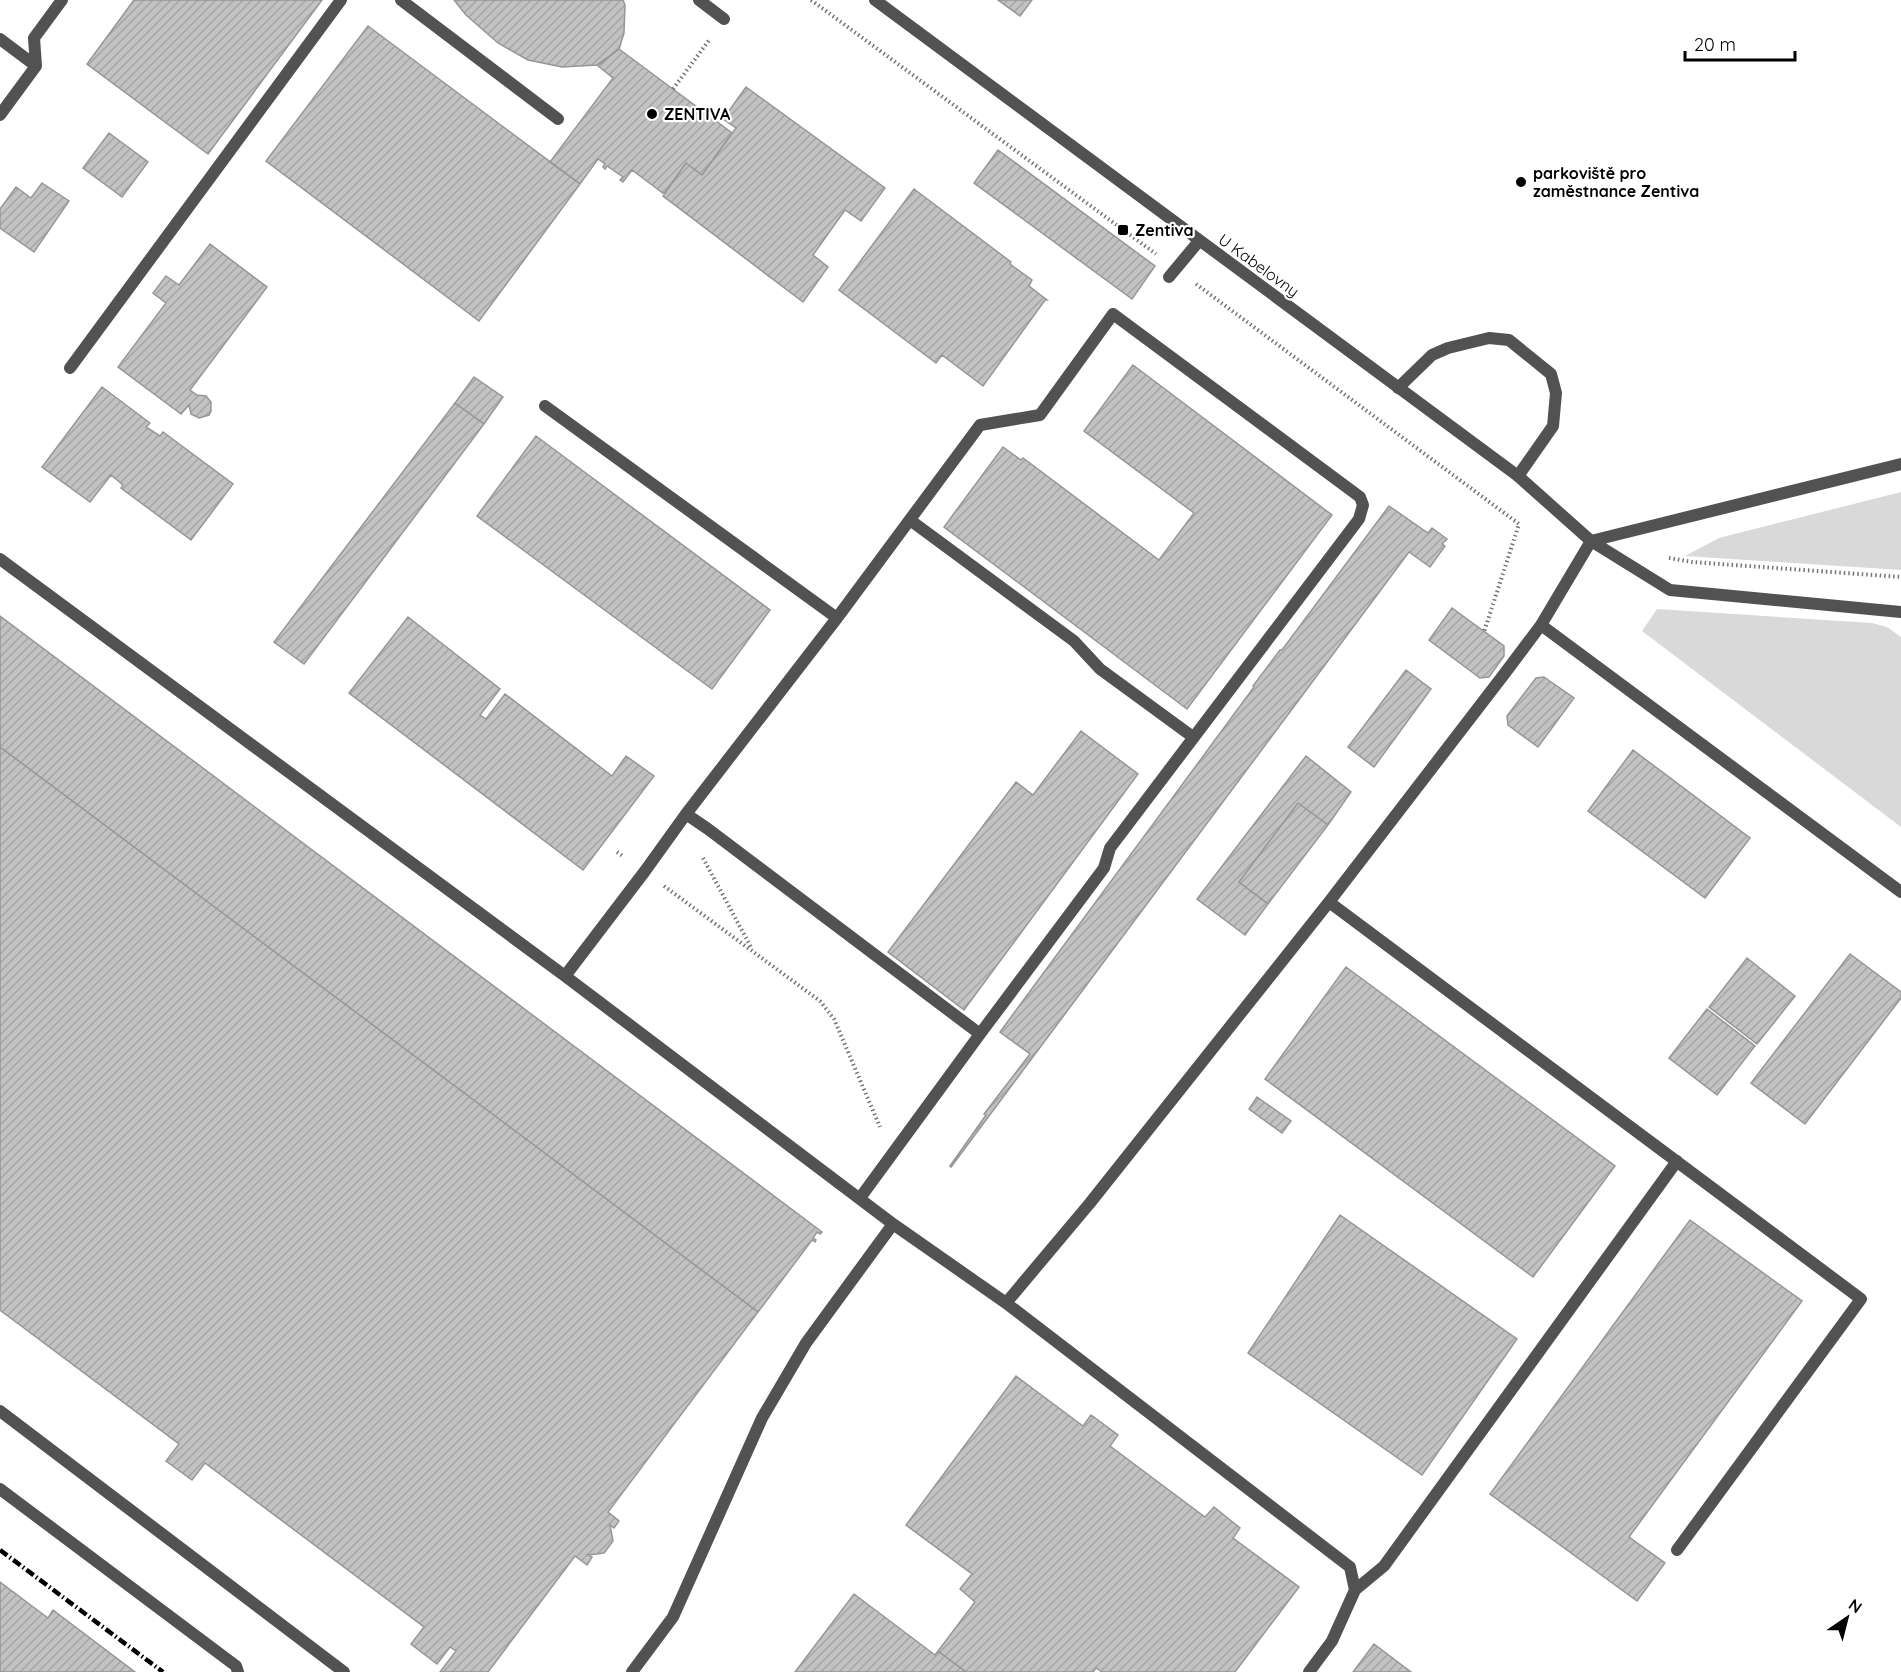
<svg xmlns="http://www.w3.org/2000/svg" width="1901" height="1672" viewBox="0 0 1901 1672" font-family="Quicksand,sans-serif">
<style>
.green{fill:#d9d9d9}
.building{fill:url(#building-hatch);stroke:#969696;stroke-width:1.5}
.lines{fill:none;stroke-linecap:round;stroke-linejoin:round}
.path{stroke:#747474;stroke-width:4;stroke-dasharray:1.5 3;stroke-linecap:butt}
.service{stroke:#525252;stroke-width:12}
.minor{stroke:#525252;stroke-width:12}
.rail{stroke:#000;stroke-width:4.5;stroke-dasharray:9 3 1.5 3;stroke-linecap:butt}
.poi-dot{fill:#000;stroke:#fff;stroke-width:2}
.labels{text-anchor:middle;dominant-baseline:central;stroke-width:4.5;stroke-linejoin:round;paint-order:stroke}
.poi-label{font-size:16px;font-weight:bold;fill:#000;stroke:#fff;text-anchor:start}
.street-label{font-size:16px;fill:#000;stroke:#fff}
</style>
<defs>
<pattern id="building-hatch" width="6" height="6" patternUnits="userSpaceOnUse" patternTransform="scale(1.5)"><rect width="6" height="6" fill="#c2c2c2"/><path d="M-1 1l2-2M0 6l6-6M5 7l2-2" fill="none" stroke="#a5a5a5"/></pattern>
</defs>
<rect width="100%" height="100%" fill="#fff"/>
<!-- green -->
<path class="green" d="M1901,492V570L1685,556L1719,538Z
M1657,609L1872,623L1887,627L1901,637V827L1642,631Z"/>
<!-- building -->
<path class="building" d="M134,0H322L208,154L87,64Z
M454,0H623L625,5L624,33L619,49L601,63L597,65L562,67L528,60L498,43L466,15Z
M998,0H1032L1020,16Z
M368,26L580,184L479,321L266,161Z
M619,49L732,133L702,175L686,163L664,194L632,170L623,182L620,180L623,177L607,166L605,169L603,167L605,164L598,159L580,184L550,162L613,78L597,65Z
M746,87L885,188L861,221L845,210L813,255L828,267L803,302L663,196L686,163L702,175L736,128L723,119Z
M109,133L148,162L122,197L83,168Z
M998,150L1155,266L1132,299L974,183Z
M42,183L69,201L34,252L0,228V209L16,187L31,198Z
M914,189L1011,262L1010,264L1032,280L1029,286L1047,300H1045L983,386L942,355L936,363L839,290Z
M210,244L267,287L190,390L197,395L206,396L211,402V411L209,415L199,418L191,414L189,405L181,414L118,367L166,303L153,293L166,276L179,285Z
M1133,365L1332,515L1187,709L944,527L1003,447L1021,460L1023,458L1159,560L1194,513L1084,431Z
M474,377L503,397L484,424L455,403Z
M102,387L150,423L146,427L160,436L163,432L233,484L191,540L121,488L123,485L111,475L90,502L42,467Z
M455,403L484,424L304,664L274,642Z
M536,436L770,610L712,689L477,516Z
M1389,506L1428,533L1432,528L1447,539L1442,544L1445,546L1430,567L1409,552L951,1167L950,1166L986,1115L984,1114L1030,1054L1000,1032L1254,687L1253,686L1280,650H1282Z
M1452,608L1504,646V656L1489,677L1480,678L1429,640Z
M0,616L822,1232L820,1234L817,1232L813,1238L816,1240L815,1242L812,1240L758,1312L0,747Z
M408,617L500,689L480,715L486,719L505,694L612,776L626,756L654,776L583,870L349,693Z
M1406,670L1431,689L1374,767L1348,747Z
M1544,677L1574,698L1538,747L1508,725L1507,716L1536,678Z
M1081,731L1138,774L964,1010L888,952L1016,782L1033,795Z
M0,747L758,1312L608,1512L619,1521L614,1528L610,1525L613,1541L604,1553L588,1555L592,1557L587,1565L575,1556L488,1672H440L456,1651L450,1647L437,1664L411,1644L424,1627L205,1463L192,1480L166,1461L179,1444L0,1310Z
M1633,750L1750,838L1705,898L1588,811Z
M1306,756L1351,792L1328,825L1298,803L1239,882L1268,904L1245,935L1197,899Z
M1298,803L1328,825L1268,904L1239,882Z
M1850,954L1901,992V998L1805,1124L1751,1083Z
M1747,958L1795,996L1757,1044L1709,1007Z
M1346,967L1615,1166L1533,1277L1265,1079Z
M1707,1009L1755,1046L1717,1095L1669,1058Z
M1257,1097L1291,1121L1282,1133L1249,1109Z
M1340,1215L1517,1339L1422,1475L1248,1353Z
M1690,1220L1802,1301L1629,1537L1665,1563L1637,1601L1490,1494Z
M1016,1376L1083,1426L1091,1415L1118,1435L1110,1446L1205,1517L1214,1507L1240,1528L1233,1538L1299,1587L1235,1672H1102L1096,1668L1093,1672H966L938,1651L975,1602L960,1589L972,1574L906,1525Z
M0,1582L48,1618L53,1610L135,1672H0Z
M854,1594L935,1655L938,1651L966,1672H795Z
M1374,1644L1411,1672H1353Z"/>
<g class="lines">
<!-- path -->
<path class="path" d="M811,0L1156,254
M673,89L710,39
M1196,284L1519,524L1484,632
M1669,558L1692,562L1901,577
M617,852L624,857
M703,858L752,949
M664,886L820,1001L834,1019L880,1127"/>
<!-- service -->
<path class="service" d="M401,0L558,119
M699,0L724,19
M0,39L36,66
M0,115L36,66L34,38L62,0
M1169,277L1199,241
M70,368L341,0
M1398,388L1432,355L1448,348L1489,338L1509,340L1551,374L1556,393L1553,426L1518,476
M545,406L837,618
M910,520L1074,641L1100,669L1193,737
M1591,541L1670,590L1901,612
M0,559L565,976L893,1224L1006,1303L1090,1203L1329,902L1505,673L1541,625L1591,541L1901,464
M1541,625L1901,892
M686,814L708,829L980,1034
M1329,902L1861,1299L1677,1550
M565,976L645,871L686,814L837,618L980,425L1040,415L1113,314L1360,497L1363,505L1359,519L1110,848L1104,868L980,1034L860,1198
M1006,1303L1350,1567L1355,1590L1332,1641L1309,1672
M0,1411L344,1672
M0,1489L236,1666L238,1672
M1355,1590L1384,1566L1677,1161
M632,1672L673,1617L762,1418L806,1343L893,1224"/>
<!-- minor -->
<path class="minor" d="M875,0L1518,476L1591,541"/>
<!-- rail -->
<path class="rail" d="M0,1550L163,1672"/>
</g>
<!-- markers -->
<g class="poi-dot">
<circle cx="652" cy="114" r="6"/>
<circle cx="1521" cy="182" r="6"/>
<rect x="1117" y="224" width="12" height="12" rx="3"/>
</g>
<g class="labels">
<!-- poi labels -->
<g class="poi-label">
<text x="664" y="114">ZENTIVA</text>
<text x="1533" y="173">parkoviště pro<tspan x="1533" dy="18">zaměstnance Zentiva</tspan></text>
<text x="1135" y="230">Zentiva</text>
</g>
<!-- street labels -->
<g class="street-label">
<text transform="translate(1259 265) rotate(36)">U Kabelovny</text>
</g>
</g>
<!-- north arrow -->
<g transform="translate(1847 1618) rotate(35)" stroke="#ffffff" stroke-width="4.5" paint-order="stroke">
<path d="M0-4.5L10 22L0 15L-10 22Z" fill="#000000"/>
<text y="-9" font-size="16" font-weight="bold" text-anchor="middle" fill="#000000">N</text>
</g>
<!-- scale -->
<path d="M1685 51v9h110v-9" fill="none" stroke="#000000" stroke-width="3"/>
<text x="1694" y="51" font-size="18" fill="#000000" stroke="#ffffff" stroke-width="4.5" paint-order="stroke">20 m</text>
</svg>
